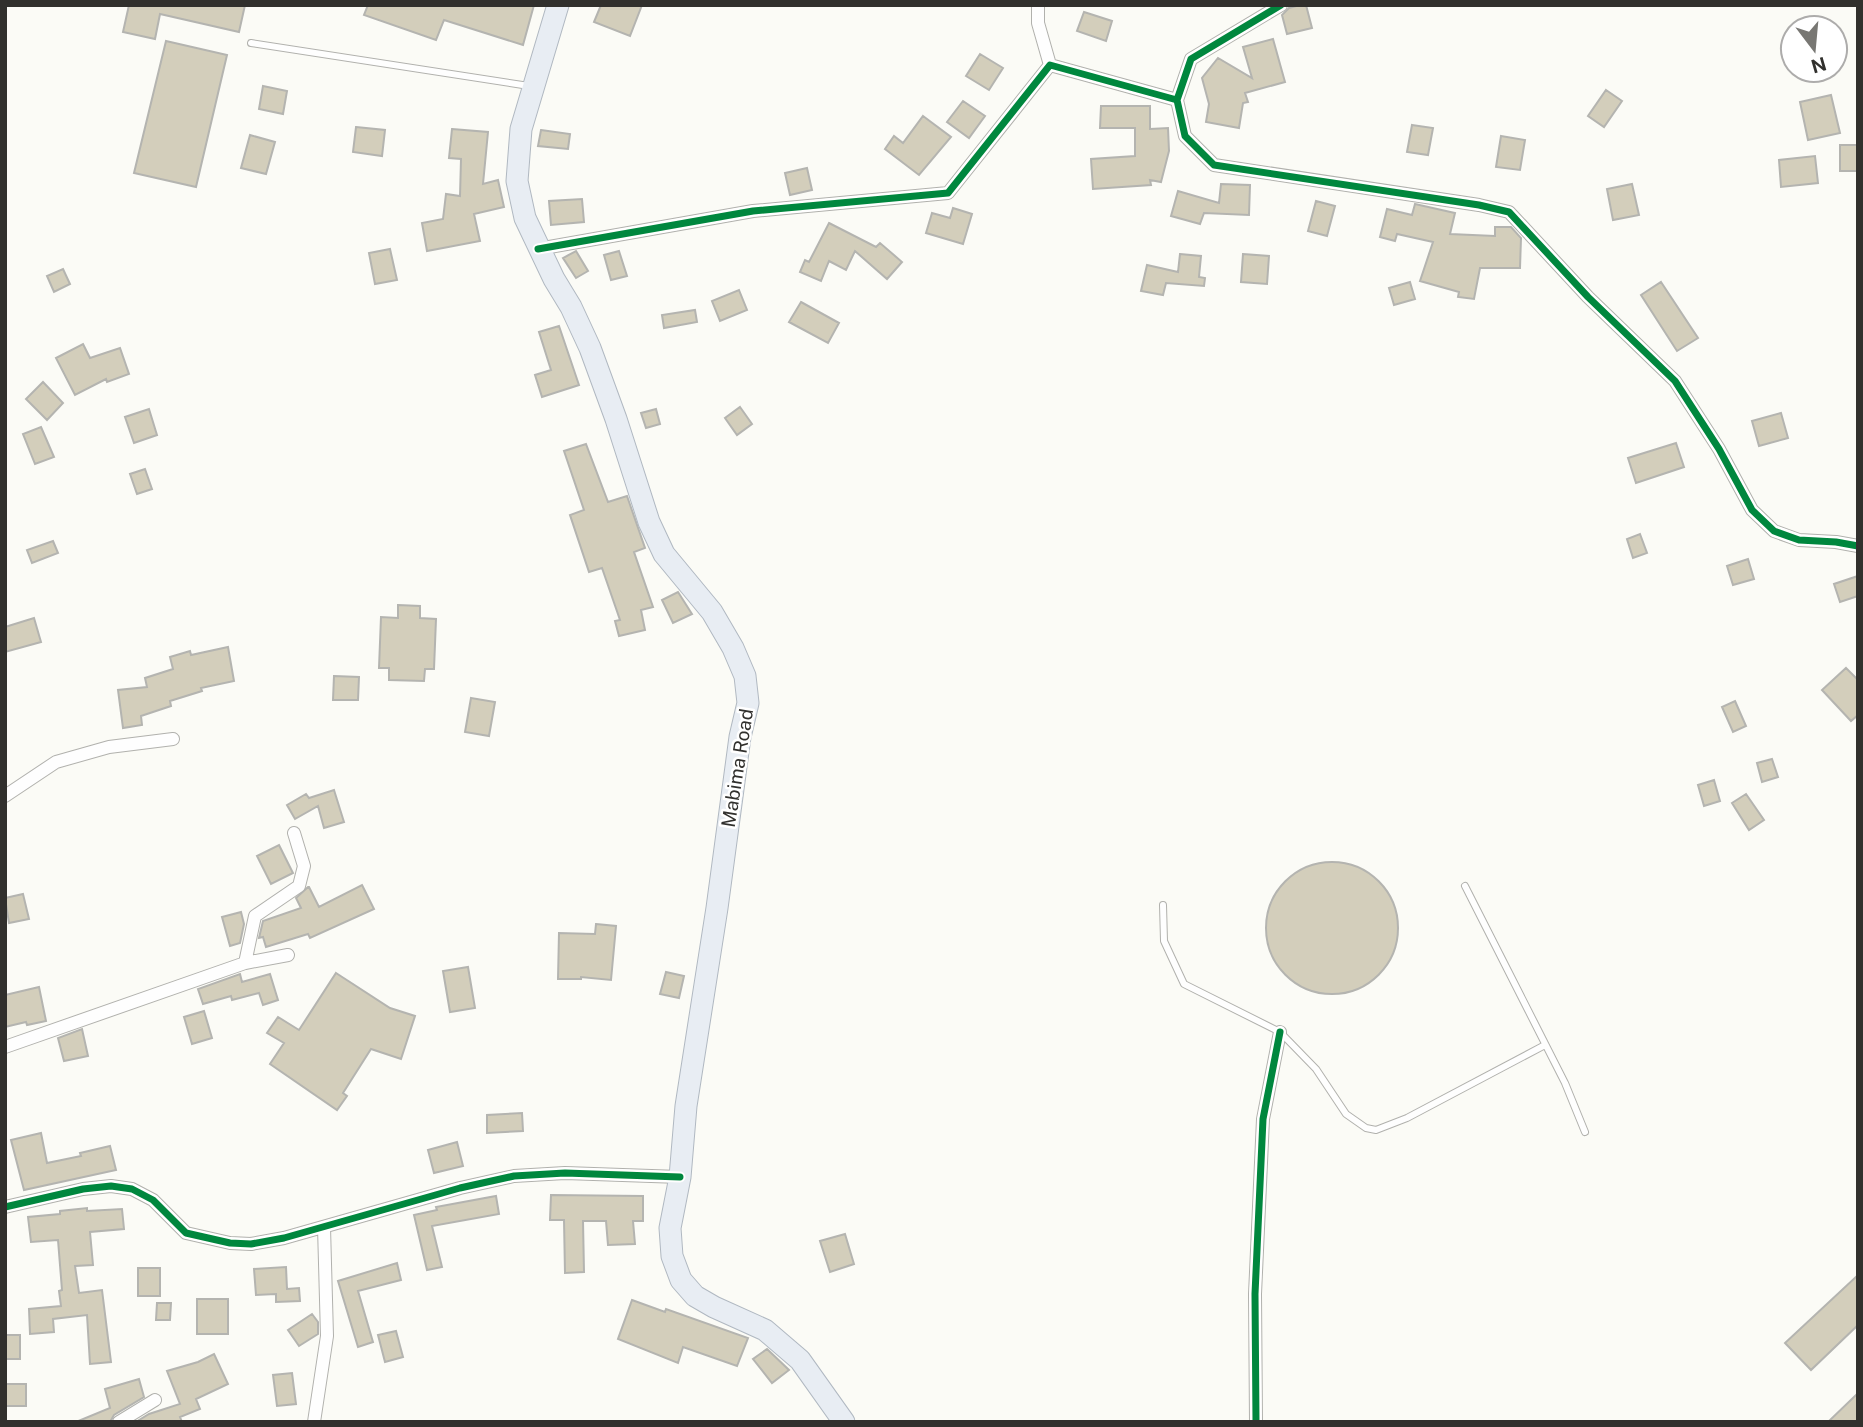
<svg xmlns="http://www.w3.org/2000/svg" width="1863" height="1427" viewBox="0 0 1863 1427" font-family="'Public Sans',sans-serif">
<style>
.building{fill:#d3cebb;stroke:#b4b4b0;stroke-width:2}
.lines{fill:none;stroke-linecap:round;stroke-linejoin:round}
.service-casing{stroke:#b1b1ad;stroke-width:8}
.minor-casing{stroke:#b1b1ad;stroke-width:14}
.primary-casing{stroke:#b0b8c1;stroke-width:23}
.service{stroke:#fefefe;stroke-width:6}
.minor{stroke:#fefefe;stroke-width:12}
.primary{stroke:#e8edf3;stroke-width:21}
.cycleway-casing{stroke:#fff;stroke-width:11}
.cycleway{stroke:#00873e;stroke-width:7}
.labels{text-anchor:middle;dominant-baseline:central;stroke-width:5;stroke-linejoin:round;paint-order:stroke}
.street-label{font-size:19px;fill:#31302d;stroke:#fff}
</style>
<rect width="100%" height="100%" fill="#fbfbf6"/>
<!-- building -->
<path class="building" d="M129,5H245L239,32L160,14L155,39L123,32Z
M368,5H534L523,45L444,20L436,40L364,15Z
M601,5H642L630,36L594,22Z
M1300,5H1306L1312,28L1287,34L1282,15L1289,8Z
M1084,12L1112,21L1106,41L1077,31Z
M1273,39L1285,82L1245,93L1248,102L1243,103L1239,128L1206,122L1209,104L1202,78L1218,58L1252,78L1243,47Z
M166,41L227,55L196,187L134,173Z
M980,54L1003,68L989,90L966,76Z
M263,86L287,91L283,114L259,109Z
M1606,90L1622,101L1604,127L1588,116Z
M1831,95L1840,133L1808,140L1800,102Z
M963,101L985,116L969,138L947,122Z
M1101,106H1150V129L1168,128L1169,151L1161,182L1150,180L1151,185L1093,189L1091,159L1135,156V128H1100Z
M923,116L951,137L919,175L885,149L894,136L903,143Z
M1412,125L1433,128L1428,155L1407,152Z
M356,127L385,130L382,156L353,152Z
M452,129L488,132L483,184L498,180L504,207L474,214L480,241L427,251L422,223L443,219L446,194L460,196L461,159L449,158Z
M541,130L570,134L568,149L538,146Z
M250,135L275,142L266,174L241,168Z
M1501,136L1525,140L1520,170L1496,167Z
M1840,145H1858V171H1840Z
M1815,156L1818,183L1781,187L1779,160Z
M807,168L812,190L790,195L785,173Z
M1221,184L1250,185L1249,215L1204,213L1200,224L1171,216L1178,191L1219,203Z
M1632,184L1639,215L1613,220L1607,189Z
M582,199L584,222L551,225L549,201Z
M1316,201L1335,206L1327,236L1308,231Z
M1415,204L1455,213L1450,234L1495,236V227H1511L1521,238L1520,268H1480L1474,299L1458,297L1459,292L1420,281L1433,242L1397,234L1395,241L1380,237L1387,209L1412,215Z
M953,208L972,214L963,244L926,233L932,213L950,218Z
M829,223L876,247L880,243L902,262L887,279L855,251L846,270L829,261L821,281L800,272L805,260L809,262Z
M390,249L397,280L375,284L369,253Z
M576,251L588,271L576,278L563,258Z
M619,251L627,276L611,280L604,255Z
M1180,254L1201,256L1199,277L1205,278L1204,286L1166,283L1163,295L1141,291L1147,265L1178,272Z
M1243,254L1269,256L1267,284L1241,282Z
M63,269L70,284L54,292L47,276Z
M1410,282L1415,299L1394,305L1389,288Z
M1661,282L1698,338L1677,351L1641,295Z
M739,290L747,310L720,321L712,301Z
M801,302L839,323L828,343L789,322Z
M695,310L697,322L664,328L662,315Z
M559,326L579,385L542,397L535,375L551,370L539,332Z
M83,344L90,358L120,348L129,374L107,382L106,379L75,395L56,358Z
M43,382L63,403L47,420L26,399Z
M740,407L752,424L737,435L725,418Z
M149,409L157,435L134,443L125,417Z
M656,409L660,424L646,428L641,413Z
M1781,413L1788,438L1759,446L1752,421Z
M41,427L54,457L35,464L23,434Z
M1676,443L1684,467L1636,483L1628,458Z
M586,444L608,502L627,496L645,548L634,552L653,607L641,610L645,630L619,636L615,621L620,620L602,568L589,572L570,515L584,510L564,451Z
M145,469L152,489L137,494L130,474Z
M1640,534L1647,553L1633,558L1627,539Z
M53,541L58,553L32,563L27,550Z
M1748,559L1754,579L1733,585L1727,566Z
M1858,576V596L1840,602L1834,584Z
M678,592L692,614L673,623L662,600Z
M398,605L420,606V618L436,619L434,669H425L424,681L389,680V668H379L381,617L398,618Z
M34,618L41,642L5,652V627Z
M228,647L234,681L201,688L202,691L170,701L171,706L141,716L142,725L123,728L118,690L147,687L145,678L173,669L170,657L190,651L191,655Z
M1846,668L1858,680V715L1851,721L1822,690Z
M334,676L359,677L358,700H333Z
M471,698L495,702L489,736L465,732Z
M1735,701L1746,726L1733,732L1722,707Z
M1772,759L1778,777L1762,782L1757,763Z
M1714,780L1720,801L1704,806L1698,785Z
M334,790L344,822L324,828L318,806L295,819L287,805L306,794L309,798Z
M1746,794L1764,820L1749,830L1732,803Z
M279,845L293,873L271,884L257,856Z
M1266 928a66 66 0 1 1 132 0a66 66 0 1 1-132 0Z
M362,885L374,909L310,938L308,934L266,947L263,937L259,938L263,921L301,908L296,898L308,887H309L319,907Z
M23,894L29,919L9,923L5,898Z
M241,912L244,924L240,943L230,946L222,917Z
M596,924L616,926L611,980L581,977V979H558L559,933L595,934Z
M468,967L475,1008L450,1012L443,971Z
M666,972L684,976L679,998L660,994Z
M336,973L390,1008L415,1016L401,1059L371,1049L343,1093L347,1096L337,1110L270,1064L284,1043L267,1033L278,1017L299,1030Z
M240,974L242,982L270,974L278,1000L263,1005L259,993L232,1000L231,996L203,1004L198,989Z
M39,987L46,1021L27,1025L26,1022L5,1027V995Z
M204,1011L212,1038L192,1044L184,1017Z
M82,1029L88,1056L64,1061L58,1038Z
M522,1113L523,1131L487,1133V1115Z
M41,1133L47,1163L81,1156L80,1153L110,1146L116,1170L24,1190L11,1140Z
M457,1142L463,1166L434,1173L428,1150Z
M551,1195L643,1196V1221H633L635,1244L608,1245L606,1221H583L584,1272L565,1273L564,1220H550Z
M496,1196L499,1214L432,1226L442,1267L427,1270L414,1215L437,1210L436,1207Z
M87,1208V1211L122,1209L124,1229L90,1232L93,1265L75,1266L79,1293L102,1290L111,1362L90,1364L87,1315L53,1319L54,1332L30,1334L29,1309L61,1306L59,1291L62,1290L58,1240L31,1242L28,1217L60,1214V1211Z
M845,1234L854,1264L830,1272L820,1241Z
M397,1263L401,1280L358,1291L373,1342L358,1347L338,1281Z
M286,1267L287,1289L299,1288L300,1301L276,1302V1294L256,1295L254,1269Z
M138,1268H160V1296H138Z
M1858,1275V1325L1811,1370L1785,1343Z
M197,1299H228V1334H197Z
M632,1300L665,1312L666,1309L748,1338L737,1366L683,1347L678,1363L618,1339Z
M157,1303H171L170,1320H156Z
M312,1314L318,1322V1334L299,1346L288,1330Z
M396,1331L403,1357L385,1362L378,1335Z
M5,1335H20V1359H5Z
M767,1349L789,1370L772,1383L753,1359Z
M214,1354L228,1384L196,1399L200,1409L180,1417L182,1422H136L149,1414L180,1404L167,1371L198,1362Z
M292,1373L296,1404L277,1406L273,1375Z
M139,1379L144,1397L114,1415L110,1422H76L110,1408L105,1389Z
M5,1384H26V1406H5Z
M1858,1393V1422H1828Z"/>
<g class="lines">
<!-- service casing -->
<g class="service-casing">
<path id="service" d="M251,43L529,86
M1465,886L1565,1083L1585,1132
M1163,905L1164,941L1184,984L1280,1032L1316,1069L1346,1114L1366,1128L1376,1130L1407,1118L1545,1045"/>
</g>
<!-- minor casing -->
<g class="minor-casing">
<path id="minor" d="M1038,5V23L1050,65
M1177,100L1185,136L1214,165L1479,205L1509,212L1588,297L1675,381L1719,449L1752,510L1774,531L1799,540L1836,542L1858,546
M538,249L753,211L948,193L1050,65L1177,100L1191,59L1281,5
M5,796L56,762L109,747L173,739
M288,955L245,963L255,916L299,886L304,866L294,833
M5,1047L245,963
M5,1207L83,1189L111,1186L132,1189L153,1200L186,1233L230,1243L251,1244L284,1238L460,1188L514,1176L565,1173L680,1177
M119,1422L155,1400
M314,1422L327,1336L324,1227
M1256,1422L1255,1294L1263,1119L1280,1032"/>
</g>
<!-- primary casing -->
<g class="primary-casing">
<path id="primary" d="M558,5L521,129L517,181L525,218L554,279L571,307L590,348L616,419L649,522L664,554L712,612L733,648L745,676L748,703L740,737L717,908L686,1106L680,1177L670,1228L672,1256L681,1280L695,1296L714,1307L765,1330L800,1360L844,1422"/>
</g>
<!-- service -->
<use href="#service" class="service"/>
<!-- minor -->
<use href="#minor" class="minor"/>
<!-- primary -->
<use href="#primary" class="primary"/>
<!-- cycleway casing -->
<g class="cycleway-casing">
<path id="cycleway" d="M1177,100L1185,136L1214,165L1479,205L1509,212L1588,297L1675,381L1719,449L1752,510L1774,531L1799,540L1836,542L1858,546
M538,249L753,211L948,193L1050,65L1177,100L1191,59L1281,5
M5,1207L83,1189L111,1186L132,1189L153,1200L186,1233L230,1243L251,1244L284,1238L460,1188L514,1176L565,1173L680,1177
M1256,1422L1255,1294L1263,1119L1280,1032"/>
</g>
<!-- cycleway -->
<use href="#cycleway" class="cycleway"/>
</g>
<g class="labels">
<!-- street labels -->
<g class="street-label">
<text transform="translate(737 768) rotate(-81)">Mabima Road</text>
</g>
</g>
<!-- border -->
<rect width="1863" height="1427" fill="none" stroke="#31302d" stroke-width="14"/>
<!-- north arrow -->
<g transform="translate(1814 49) rotate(164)"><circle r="33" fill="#ffffff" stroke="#adacab" stroke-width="2"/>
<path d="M0-5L12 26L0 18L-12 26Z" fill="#787773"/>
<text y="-10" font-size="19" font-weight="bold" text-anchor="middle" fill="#31302d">N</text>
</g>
</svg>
